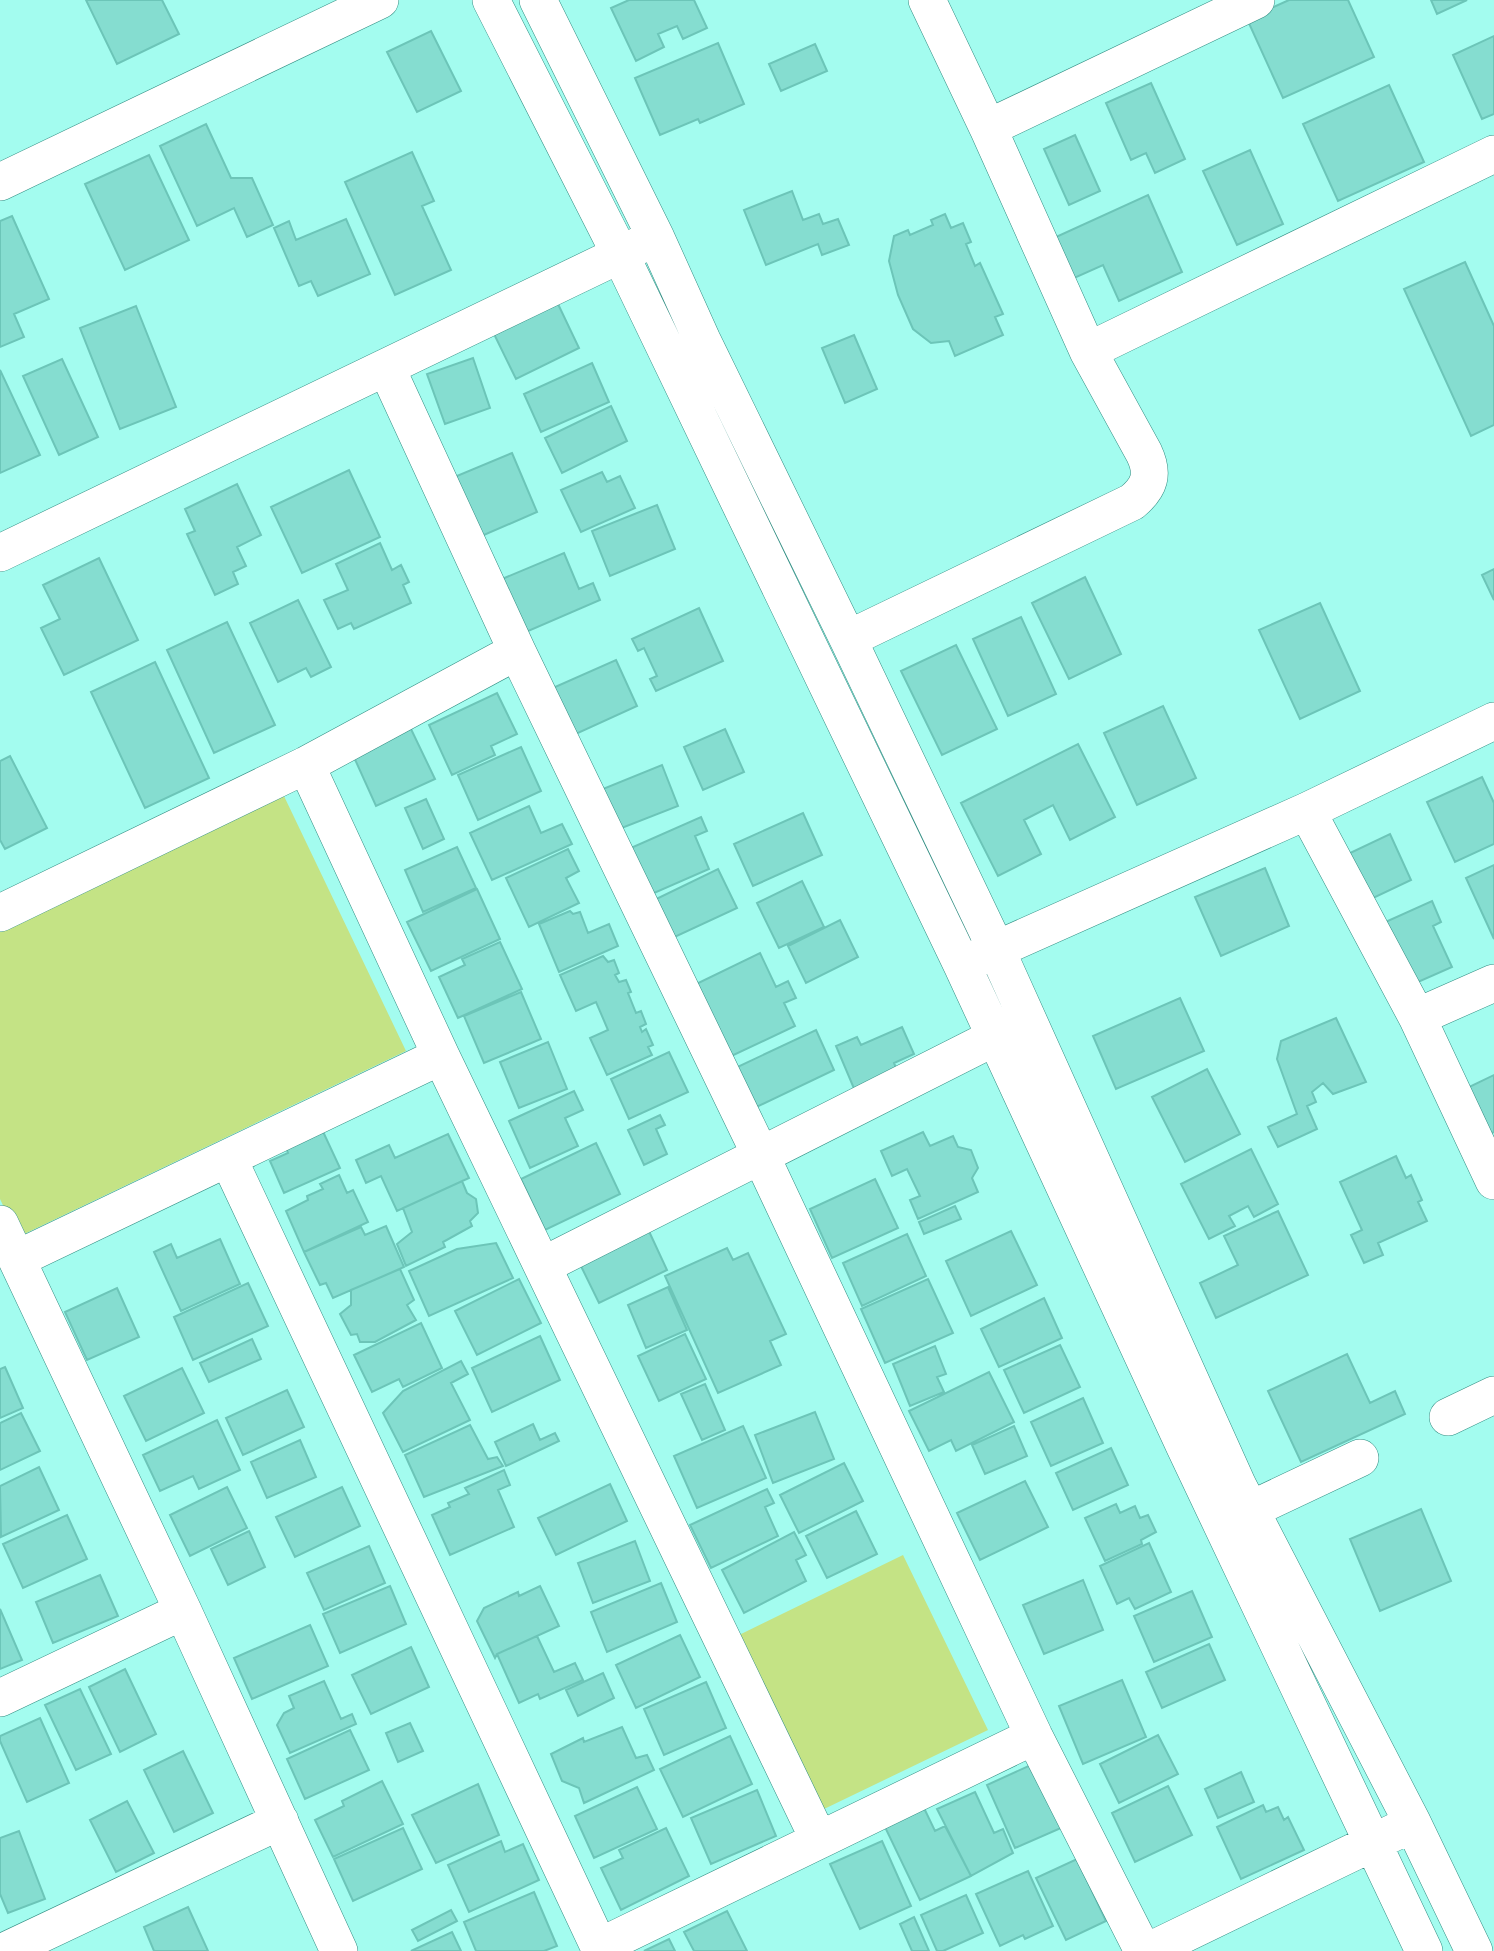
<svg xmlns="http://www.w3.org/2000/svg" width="1494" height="1951" viewBox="0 0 1494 1951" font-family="'Exo 2',sans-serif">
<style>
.green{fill:#c4e385}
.building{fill:#85ddd0;stroke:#6cc5b8;stroke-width:2}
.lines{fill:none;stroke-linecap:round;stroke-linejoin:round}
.minor-casing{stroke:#328e83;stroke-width:38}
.minor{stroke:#fff;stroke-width:37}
</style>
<rect width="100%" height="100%" fill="#a3fcef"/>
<!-- green -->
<path class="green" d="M283,794L406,1051L18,1237L0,1199V931Z
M903,1555L988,1730L822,1810L737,1636Z"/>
<!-- building -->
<path class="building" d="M86,0H162L179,34L117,64Z
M629,0H694L707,28L683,39L677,26L658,34L664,47L636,61L611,8Z
M1289,0H1348L1374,57L1283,98L1247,19Z
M1431,0H1467L1437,14Z
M431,31L461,91L417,112L387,52Z
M1494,36V114L1482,119L1453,55Z
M718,43L744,104L700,123L698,119L660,135L635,78Z
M815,44L827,71L781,91L769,64Z
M1151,83L1185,159L1155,173L1146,153L1131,160L1106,103Z
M1389,85L1424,162L1338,201L1303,124Z
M206,124L231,178H252L273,225L247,237L234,208L197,226L160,146Z
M1075,135L1100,191L1069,205L1044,149Z
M1250,150L1283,224L1237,245L1203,171Z
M412,152L434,201L422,206L451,270L395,295L345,182Z
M149,155L189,240L125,270L85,184Z
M792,191L803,220L819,214L823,224L838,219L849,245L822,255L818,244L766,265L744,210Z
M1148,195L1182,272L1119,301L1103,265L1063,283L1045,242Z
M945,214L951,228L963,223L971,242L966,244L975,266L980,263L1003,314L995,317L1003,335L955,356L949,341L931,343L913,329L898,295L889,261L894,236L908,230L910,235L933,225L931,220Z
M12,216L49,299L14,314L24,337L0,347V221Z
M346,219L370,274L318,296L311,281L299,286L274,228L289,221L296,240Z
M1465,262L1494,326V425L1471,436L1404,289Z
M558,304L579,348L516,379L494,334Z
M136,306L176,407L120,429L80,328Z
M854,335L877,389L845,403L822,348Z
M473,358L490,408L445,424L427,374Z
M62,359L98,437L59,455L23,376Z
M592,363L609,402L541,432L524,394Z
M0,370L40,455L0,473Z
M611,406L627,441L562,473L545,438Z
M512,453L537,512L477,538L452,478Z
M349,470L380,537L302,573L271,507Z
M602,472L607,482L620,476L635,508L581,532L561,490Z
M237,484L261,535L237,547L246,566L233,572L238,584L215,595L187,534L195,531L185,509Z
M657,505L675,549L610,576L592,531Z
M380,543L392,570L401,565L409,582L403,585L411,603L354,629L351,623L338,629L324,600L348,590L336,564Z
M564,553L579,589L593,583L600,600L519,635L495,582Z
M99,558L138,640L64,675L41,628L60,619L43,585Z
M1494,569V600L1482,575Z
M1085,577L1121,654L1069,679L1032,603Z
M298,600L331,667L311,677L306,668L278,682L250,623Z
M1320,603L1360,691L1300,719L1259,630Z
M699,608L723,661L656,691L650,679L657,676L644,648L638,651L632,639Z
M1021,617L1056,694L1008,716L973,639Z
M227,622L275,725L214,753L167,650Z
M956,645L997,729L942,755L901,671Z
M616,660L637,706L567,738L546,691Z
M155,662L209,778L145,808L91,692Z
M497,693L517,734L491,746L495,755L452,775L429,725Z
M1163,706L1196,778L1137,805L1104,733Z
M410,727L435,779L376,806L353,755Z
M725,729L744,772L703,790L684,747Z
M1078,744L1115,817L1070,840L1053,805L1024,820L1041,854L998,876L961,803Z
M521,747L541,791L478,820L458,775Z
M10,756L47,828L5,849L0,840V761Z
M662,765L678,806L609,833L593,793Z
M1482,777L1494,803V844L1455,862L1427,802Z
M426,799L444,839L423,849L405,808Z
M529,806L541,833L562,824L572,844L492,880L470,833Z
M803,813L822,855L753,886L734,844Z
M701,817L707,831L695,836L709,869L645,897L624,851Z
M1390,834L1411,880L1369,900L1348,854Z
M457,847L476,888L423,912L405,870Z
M568,849L579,871L566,878L579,903L529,927L506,878Z
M1494,865V939L1466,878Z
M1265,868L1289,926L1221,956L1195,897Z
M718,869L737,908L666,941L648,903Z
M802,881L824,927L779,948L757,903Z
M477,889L500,939L431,971L407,922Z
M1432,901L1441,922L1433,926L1452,967L1409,986L1381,924Z
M570,911L573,914L580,912L588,933L609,924L618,946L559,972L539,924Z
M840,920L858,957L806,983L788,946Z
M500,942L522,989L458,1018L439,977L465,965L462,959Z
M760,953L776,987L788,981L796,998L784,1003L795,1026L723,1060L688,988Z
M603,956L608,962L614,960L619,973L615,975L619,982L626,980L631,992L628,993L636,1013L641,1011L646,1024L640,1027L642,1032L646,1029L653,1045L648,1047L652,1055L607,1075L590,1038L608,1030L596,1002L576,1011L560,975Z
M521,992L541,1039L484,1063L464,1016Z
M1180,998L1204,1051L1116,1089L1093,1036Z
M1336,1018L1366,1082L1333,1094L1323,1083L1312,1092L1316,1102L1307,1106L1317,1129L1278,1147L1268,1127L1297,1114L1277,1059L1281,1041Z
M902,1027L914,1054L894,1063L901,1080L858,1098L836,1046L857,1037L861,1045Z
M816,1030L834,1070L748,1111L729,1071Z
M548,1042L567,1089L519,1108L500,1062Z
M669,1052L688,1092L629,1119L611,1079Z
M1207,1069L1240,1134L1185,1162L1152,1097Z
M1494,1075V1132L1486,1136L1465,1089Z
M574,1091L583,1110L565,1118L578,1146L530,1168L509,1121Z
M660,1115L665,1125L656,1129L667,1154L644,1165L628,1130Z
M319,1123L340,1168L284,1193L270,1161L288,1153L283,1140Z
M923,1132L930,1146L953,1136L958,1147L971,1150L978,1168L972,1178L978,1192L918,1219L910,1200L920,1196L907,1169L892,1176L881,1151Z
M448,1134L469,1178L397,1211L381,1176L366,1183L356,1160L389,1145L395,1158Z
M596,1143L620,1194L545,1230L521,1179Z
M1251,1149L1278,1204L1254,1217L1248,1206L1229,1216L1235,1226L1209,1239L1181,1184Z
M1396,1156L1406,1178L1411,1175L1422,1200L1418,1202L1427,1221L1378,1243L1383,1255L1364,1263L1351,1235L1362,1230L1340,1182Z
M339,1175L347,1193L353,1190L368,1222L304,1252L286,1211L308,1200L307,1196L323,1189L320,1184Z
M875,1179L898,1228L832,1258L810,1209Z
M462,1181L467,1193L476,1199L478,1213L470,1221L472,1226L443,1242L445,1247L406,1266L397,1244L412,1232L403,1208Z
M955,1206L961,1219L924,1234L919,1222Z
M1278,1211L1308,1275L1216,1318L1200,1283L1238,1265L1224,1236Z
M386,1226L404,1267L333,1298L326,1283L320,1285L304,1252L361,1227L365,1235Z
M647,1227L667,1270L599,1303L578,1260Z
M1011,1231L1037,1285L971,1316L946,1261Z
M907,1234L926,1276L862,1306L843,1263Z
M220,1239L240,1284L181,1311L154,1252L171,1244L177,1258Z
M496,1243L513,1278L429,1316L409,1271L457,1249Z
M727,1248L733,1260L748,1253L786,1334L770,1341L781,1365L718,1393L665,1276Z
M400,1269L414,1300L407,1305L416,1320L375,1342H360L357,1334L351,1335L340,1314L351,1305V1290Z
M519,1279L541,1323L477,1355L455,1311Z
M928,1279L953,1333L885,1363L861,1309Z
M248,1283L268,1326L193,1360L174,1317Z
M668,1287L687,1330L646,1348L628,1305Z
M117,1288L139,1337L87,1360L65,1312Z
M1044,1298L1062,1338L999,1367L981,1329Z
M421,1323L442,1368L403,1387L399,1379L372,1392L354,1355Z
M685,1334L706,1379L659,1401L638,1356Z
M540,1336L560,1380L492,1412L472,1368Z
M252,1339L261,1359L209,1382L200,1363Z
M1060,1345L1080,1387L1024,1413L1004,1370Z
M935,1346L946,1374L937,1377L944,1392L910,1406L893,1364Z
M1347,1354L1370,1403L1395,1391L1405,1414L1301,1462L1268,1391Z
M461,1361L468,1374L451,1383L470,1420L403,1452L383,1413L403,1391Z
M5,1367L23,1408L0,1418V1369Z
M182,1368L204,1413L146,1441L124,1396Z
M989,1372L1014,1422L956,1451L951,1440L929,1451L909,1411Z
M705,1384L725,1430L702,1440L681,1394Z
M287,1390L304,1427L243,1455L226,1418Z
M1083,1398L1103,1443L1051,1466L1031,1422Z
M815,1412L834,1459L773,1483L755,1435Z
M21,1413L40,1451L0,1470V1423Z
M217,1420L240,1470L199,1489L193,1476L160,1491L143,1455Z
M533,1424L540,1440L555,1433L559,1441L506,1466L495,1442Z
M470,1425L488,1459L497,1457L503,1466L424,1497L405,1455Z
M743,1426L766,1478L697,1508L674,1456Z
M1014,1426L1027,1456L985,1474L972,1445Z
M300,1440L316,1477L267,1498L251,1462Z
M1111,1448L1128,1485L1073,1510L1056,1473Z
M844,1463L863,1501L799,1533L780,1495Z
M39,1467L59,1510L1,1537L0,1486Z
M504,1470L510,1485L498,1490L514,1527L450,1555L432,1515L450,1507L448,1503L469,1494L465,1488Z
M1025,1481L1048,1527L980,1560L957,1513Z
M610,1484L627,1521L556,1555L538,1518Z
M227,1487L247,1528L190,1556L170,1515Z
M342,1487L360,1526L295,1557L276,1517Z
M767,1489L774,1503L765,1507L778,1536L711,1568L690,1525Z
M1116,1504L1120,1513L1135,1506L1140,1518L1148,1515L1156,1532L1141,1540L1142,1544L1105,1561L1085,1518Z
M1421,1509L1451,1581L1380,1611L1350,1539Z
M856,1511L877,1554L827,1578L806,1536Z
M67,1515L87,1559L23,1588L3,1544Z
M249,1531L265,1567L228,1585L211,1549Z
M794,1532L806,1555L796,1560L806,1581L744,1613L722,1570Z
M635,1541L650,1581L593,1603L578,1563Z
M1149,1543L1171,1592L1135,1609L1129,1598L1117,1604L1100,1566Z
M369,1546L385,1583L324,1610L307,1573Z
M100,1575L118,1616L53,1643L36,1602Z
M1083,1580L1103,1630L1044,1654L1023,1605Z
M661,1583L677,1622L607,1652L591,1612Z
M390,1586L406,1624L340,1653L323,1614Z
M540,1586L559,1626L497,1654L495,1658L477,1621L484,1608L518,1592L519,1596Z
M1192,1591L1212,1637L1154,1662L1134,1616Z
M0,1609L22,1660L0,1669Z
M310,1625L328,1666L252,1699L234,1658Z
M680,1635L700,1677L636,1708L616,1665Z
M537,1636L554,1672L575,1663L583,1680L540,1699L538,1694L519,1703L497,1654Z
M1209,1644L1225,1680L1162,1708L1146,1672Z
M411,1647L429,1687L371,1714L352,1675Z
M125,1669L156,1734L120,1752L89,1687Z
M603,1673L614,1698L578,1716L566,1690Z
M1122,1680L1146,1737L1083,1764L1059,1706Z
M324,1681L341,1719L352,1714L356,1724L290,1753L277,1725L284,1713L294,1708L289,1696Z
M706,1682L726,1728L664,1755L644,1709Z
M80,1689L111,1754L76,1770L45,1705Z
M40,1718L69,1783L27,1802L0,1741V1736Z
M410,1723L423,1751L398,1762L386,1733Z
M622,1727L636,1758L647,1755L654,1770L584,1803L579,1788L562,1781L551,1754L583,1738L584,1742Z
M350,1730L369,1770L305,1799L287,1759Z
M1158,1735L1178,1774L1119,1803L1100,1764Z
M730,1736L752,1784L683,1817L660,1769Z
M183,1751L213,1813L174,1832L144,1770Z
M1033,1764L1061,1828L1015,1848L987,1785Z
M1241,1772L1254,1802L1218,1818L1205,1789Z
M382,1781L403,1824L333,1857L315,1820L344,1806L342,1801Z
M478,1784L499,1835L436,1863L412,1815Z
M1168,1786L1192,1835L1135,1862L1112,1813Z
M637,1787L657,1829L594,1858L575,1816Z
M757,1790L776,1836L711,1864L691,1818Z
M975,1792L994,1833L1003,1829L1013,1853L971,1876L937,1809Z
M127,1801L154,1853L116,1872L90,1820Z
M1263,1805L1266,1812L1278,1807L1284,1820L1288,1817L1304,1850L1241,1879L1217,1827Z
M923,1806L935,1831L945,1826L971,1876L920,1900L884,1825Z
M403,1828L422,1869L353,1901L334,1859Z
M666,1828L689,1876L621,1910L601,1868L623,1858L619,1850Z
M19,1831L45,1899L8,1913L0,1894V1838Z
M501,1841L505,1852L523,1844L539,1880L469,1912L448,1865Z
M882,1841L911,1906L860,1929L830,1864Z
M1077,1859L1106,1921L1066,1940L1036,1878Z
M1028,1871L1053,1926L1025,1939L1023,1935L1000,1946L976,1894Z
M534,1892L557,1946L544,1951H476L464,1922Z
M966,1895L983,1933L943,1951H937L921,1915Z
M188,1907L208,1951H154L144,1927Z
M451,1910L457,1921L418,1941L412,1930Z
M727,1911L747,1951H694L684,1932Z
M914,1917L929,1951H912L900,1924Z
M452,1932L461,1951H411Z
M669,1939L675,1951H644Z"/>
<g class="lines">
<!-- minor casing -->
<g class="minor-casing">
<path id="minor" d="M491,0L620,254L962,965L1185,1447L1424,1951
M538,0L656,238L702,340L848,639L996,949L1238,1486L1412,1822L1474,1951
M988,128L1256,0
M0,182L380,0
M1088,351L1494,154
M387,369L517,651L761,1156L1034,1736L1143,1951
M0,553L642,244
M848,639L1132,502C1150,487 1154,474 1144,453L1088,351L988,128L927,0
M306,765L441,1056L819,1840
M1307,811L1417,1017L1494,1181
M0,913L306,765L517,651
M973,960L1307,811L1494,721
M1417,1017L1494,983
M228,1158L601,1951
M0,1224L183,1611L339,1951
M17,1259L441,1056
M544,1265L1015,1027
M1448,1417L1494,1395
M1250,1510L1360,1458
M0,1698L183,1611
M599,1947L1034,1736
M5,1951L280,1821
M1149,1951L1397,1831"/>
</g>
<!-- minor -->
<use href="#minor" class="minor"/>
</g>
</svg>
